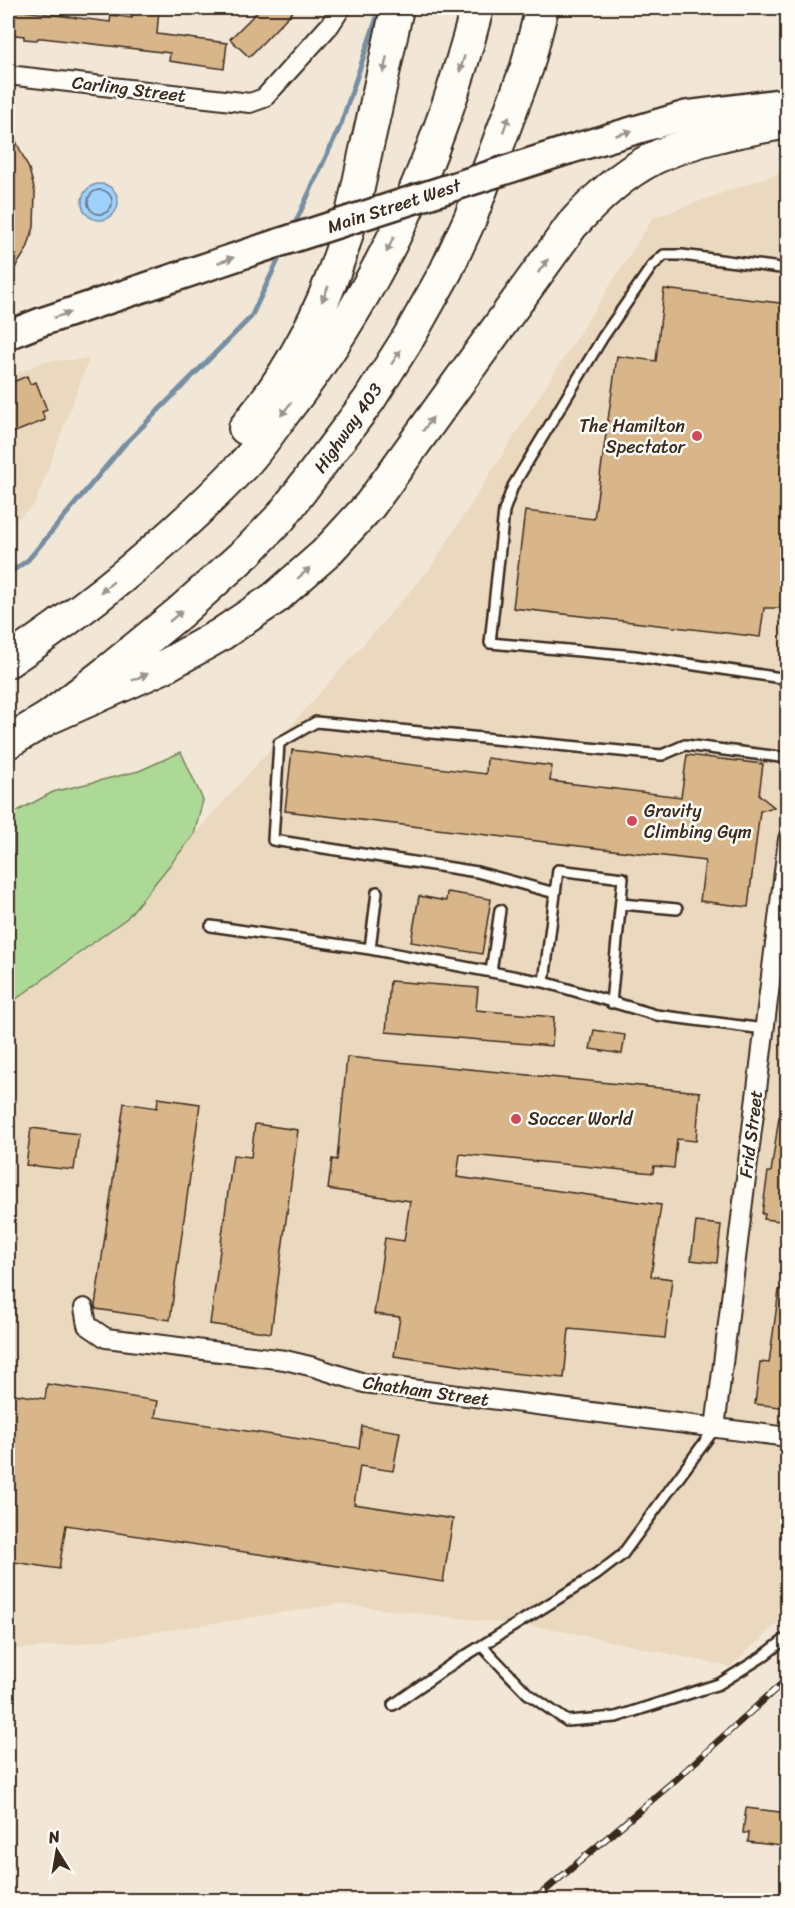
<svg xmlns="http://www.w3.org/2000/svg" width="795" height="1908" viewBox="0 0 795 1908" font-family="Sriracha,sans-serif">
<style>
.built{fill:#ead8bf}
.green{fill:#add996;stroke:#74825a;stroke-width:1.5}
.water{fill:#9ed2fc;stroke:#768fa3;stroke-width:1.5}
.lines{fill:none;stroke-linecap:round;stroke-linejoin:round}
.shore{stroke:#636d77;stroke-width:1.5}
.stream{stroke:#768fa3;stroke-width:5}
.building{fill:#d8b68a;stroke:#3b2a1e;stroke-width:1.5}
.service-casing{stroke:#3b2a1e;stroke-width:14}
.minor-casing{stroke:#3b2a1e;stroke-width:22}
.primary-casing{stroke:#3b2a1e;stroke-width:32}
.motorway-casing{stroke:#3b2a1e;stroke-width:36}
.service{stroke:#fdfcf7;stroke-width:9}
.minor{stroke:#fdfcf7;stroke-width:18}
.primary{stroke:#fdfcf7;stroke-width:27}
.motorway{stroke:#fdfcf7;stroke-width:32}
.rail-casing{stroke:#3b2a1e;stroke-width:7}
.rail{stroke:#fdfcf7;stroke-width:4.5;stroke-dasharray:14;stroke-linecap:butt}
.primary-bridge-casing{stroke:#3b2a1e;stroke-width:32;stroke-linecap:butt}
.primary-bridge{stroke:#fdfcf7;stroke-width:27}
.oneway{fill:#9c938a}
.poi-dot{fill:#d1495b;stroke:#fdfcf7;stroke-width:2}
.labels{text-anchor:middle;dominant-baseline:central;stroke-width:5;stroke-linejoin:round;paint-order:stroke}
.street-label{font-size:18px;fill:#3b2a1e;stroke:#fdfcf7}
.poi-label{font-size:18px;fill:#3b2a1e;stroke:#fdfcf7;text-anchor:start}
</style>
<rect width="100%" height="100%" fill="#f2e7d6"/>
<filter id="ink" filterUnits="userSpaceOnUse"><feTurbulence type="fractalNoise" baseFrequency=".0167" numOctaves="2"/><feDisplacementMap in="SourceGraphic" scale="12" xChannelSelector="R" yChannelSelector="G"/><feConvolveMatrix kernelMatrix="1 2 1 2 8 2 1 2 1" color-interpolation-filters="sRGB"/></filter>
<g filter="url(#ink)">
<!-- built -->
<path class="built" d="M787,170V1614L730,1667L554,1629L338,1604L77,1644L8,1650V1005L127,918L194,835L429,570L653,218Z
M89,359L35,504L8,527V377L46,361Z"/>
<!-- green -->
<path class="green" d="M181,752L203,800L194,835L127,918L8,1005V816L53,792L139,771Z"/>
<!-- water -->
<path class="water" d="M82 202a18 18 0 1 1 36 0a18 18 0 1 1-36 0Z"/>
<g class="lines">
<!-- shore -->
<path class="shore" d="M88 202a12 12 0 1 1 24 0a12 12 0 1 1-24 0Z"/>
<!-- stream -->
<path class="stream" d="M292,230L341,124L380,8
M8,574L28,560L124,445L251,317L282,252
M8,894L11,890L12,820"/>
</g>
<!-- building -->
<path class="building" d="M133,8H159L157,34L227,43L224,69L169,61L170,53L42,38H38L37,40L24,39V36L8,34V9L110,22L111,15L132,18Z
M261,8H296L249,57L230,39Z
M8,124L29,169L35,192L34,227L27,249L8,279Z
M664,289L788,304V547L780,608H764L760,637L513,608L525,511L594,519L617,356L656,361Z
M27,376L30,384L36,382L47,410L42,412L45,420L8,435V384Z
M292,750L486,774L487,758L552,766L550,781L681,797L687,755L763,764L759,795L774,807L760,811L748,907L700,901L705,861L285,811Z
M447,892L491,899L482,954L411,942L419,896L446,901Z
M390,981L478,988L476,1010L554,1017L552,1046L386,1032Z
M594,1030L625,1035L622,1054L590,1049Z
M347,1057L700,1092L696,1141L677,1139L674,1168L654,1166L653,1173L460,1154L457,1177L661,1205L651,1276L672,1279L665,1338L569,1329L564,1378L511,1373L394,1356L400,1317L374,1314L385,1238L404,1241L410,1201L328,1189L332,1159L337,1160Z
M158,1098L200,1104L170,1320L96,1309L95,1306L124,1103L157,1108Z
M779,1117L788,1118V1222L764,1219L765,1214H762L768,1172H771Z
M255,1124L298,1130L271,1333L210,1324L233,1155L251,1157Z
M31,1128L79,1134L74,1170L26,1165Z
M696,1222L721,1225L717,1263L691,1260Z
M779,1290H788V1408L755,1404L760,1362L769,1363Z
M47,1384L158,1401L155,1417L359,1448L362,1426L400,1432L393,1471L360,1466L354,1504L453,1519L443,1582L66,1525L59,1569L8,1561V1393L45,1399Z
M746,1808L788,1813V1841H782L781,1846L748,1842L749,1833H743Z"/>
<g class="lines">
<!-- service casing -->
<g class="service-casing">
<path id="service" d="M788,269L682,255H664L652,266L603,337L513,486L504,511L490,643L635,656L788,679
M555,893L477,872L273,840L279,743L316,722L662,755L685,745L788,758
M621,904L677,909
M211,926L370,949L544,982L656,1015L764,1029
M370,949L377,892
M491,972L500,910
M544,982L558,870L623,878L611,1003
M482,1646L527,1693L567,1721L616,1717L719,1684L762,1657L788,1637
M393,1705L452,1664L596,1575L622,1555L715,1428"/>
</g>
<!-- minor casing -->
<g class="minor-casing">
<path id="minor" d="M8,75L250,103L264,98L330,25L341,8
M84,1308L87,1325L106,1338L285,1360L314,1367L364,1383L788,1437
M715,1428L788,839"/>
</g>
<!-- primary casing -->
<g class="primary-casing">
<path id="primary" d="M568,150L686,115L788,102
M8,335L41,322L275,244"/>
</g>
<!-- motorway casing -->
<g class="motorway-casing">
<path id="motorway" d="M245,428C285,379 318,321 338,261C351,225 358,187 366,150C377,103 387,55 397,8
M8,661C92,605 174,538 244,464C259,448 272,428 286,410C380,289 439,156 477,8
M48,718L163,667L220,635L275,598L325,554L370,505L572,225C596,199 622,174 654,158C695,138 743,130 788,122
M8,742L48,718L107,672L179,613L248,551L281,517L369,400L410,335L446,271L470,219L527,67L542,8"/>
</g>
<!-- service -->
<use href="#service" class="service"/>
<!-- minor -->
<use href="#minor" class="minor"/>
<!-- primary -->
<use href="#primary" class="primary"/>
<!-- motorway -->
<use href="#motorway" class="motorway"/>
<!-- rail casing -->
<g class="rail-casing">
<path id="rail" d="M534,1900L674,1781L788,1678"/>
</g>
<!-- rail -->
<use href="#rail" class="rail"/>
<!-- primary-bridge casing -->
<g class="primary-bridge-casing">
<path id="primary-bridge" d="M275,244L568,150"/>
</g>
<!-- primary-bridge -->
<use href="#primary-bridge" class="primary-bridge"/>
</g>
<!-- one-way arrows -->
<defs><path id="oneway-solid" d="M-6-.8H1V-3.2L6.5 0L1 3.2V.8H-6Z" transform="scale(1.5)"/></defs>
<g class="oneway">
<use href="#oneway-solid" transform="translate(462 64) rotate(107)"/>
<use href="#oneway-solid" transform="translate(385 65) rotate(102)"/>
<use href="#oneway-solid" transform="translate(506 124) rotate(-70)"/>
<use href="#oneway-solid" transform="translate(624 133) rotate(-16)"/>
<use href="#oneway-solid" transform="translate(390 245) rotate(115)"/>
<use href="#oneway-solid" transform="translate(226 260) rotate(-18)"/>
<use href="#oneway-solid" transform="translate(543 266) rotate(-54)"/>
<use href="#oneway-solid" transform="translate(325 294) rotate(113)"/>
<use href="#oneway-solid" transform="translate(62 315) rotate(-18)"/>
<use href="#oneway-solid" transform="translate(396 357) rotate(-58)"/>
<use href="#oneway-solid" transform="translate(286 409) rotate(128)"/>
<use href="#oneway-solid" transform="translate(428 424) rotate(-54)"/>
<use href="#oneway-solid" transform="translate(304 573) rotate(-41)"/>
<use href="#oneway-solid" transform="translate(107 587) rotate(141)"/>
<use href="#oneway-solid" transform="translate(176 616) rotate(-40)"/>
<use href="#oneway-solid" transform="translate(140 677) rotate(-24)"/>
</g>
</g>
<!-- markers -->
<g class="poi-dot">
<circle cx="697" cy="436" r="6"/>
<circle cx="632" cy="821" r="6"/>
<circle cx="516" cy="1119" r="6"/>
</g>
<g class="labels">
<!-- street labels -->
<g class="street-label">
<text transform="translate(129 89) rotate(7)">Carling Street</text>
<text transform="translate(394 206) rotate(-18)">Main Street West</text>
<text transform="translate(348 428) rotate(-55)">Highway 403</text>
<text transform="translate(751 1134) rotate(-83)">Frid Street</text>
<text transform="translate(426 1391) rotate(8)">Chatham Street</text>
</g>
<!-- poi labels -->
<g class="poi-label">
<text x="685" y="426" text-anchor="end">The Hamilton<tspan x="685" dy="21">Spectator</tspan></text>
<text x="644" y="811">Gravity<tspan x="644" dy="21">Climbing Gym</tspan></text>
<text x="528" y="1119">Soccer World</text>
</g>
</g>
<!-- margin -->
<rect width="795" height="1908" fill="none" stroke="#fdfcf7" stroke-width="30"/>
<rect x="15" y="15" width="765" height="1878" fill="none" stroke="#3b2a1e" stroke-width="2" filter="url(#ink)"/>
<!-- north arrow -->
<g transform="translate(57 1851) rotate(349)" stroke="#fdfcf7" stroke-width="4.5" paint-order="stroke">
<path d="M0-4.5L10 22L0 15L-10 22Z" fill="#3b2a1e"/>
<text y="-9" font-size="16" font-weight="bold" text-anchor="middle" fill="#3b2a1e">N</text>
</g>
</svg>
